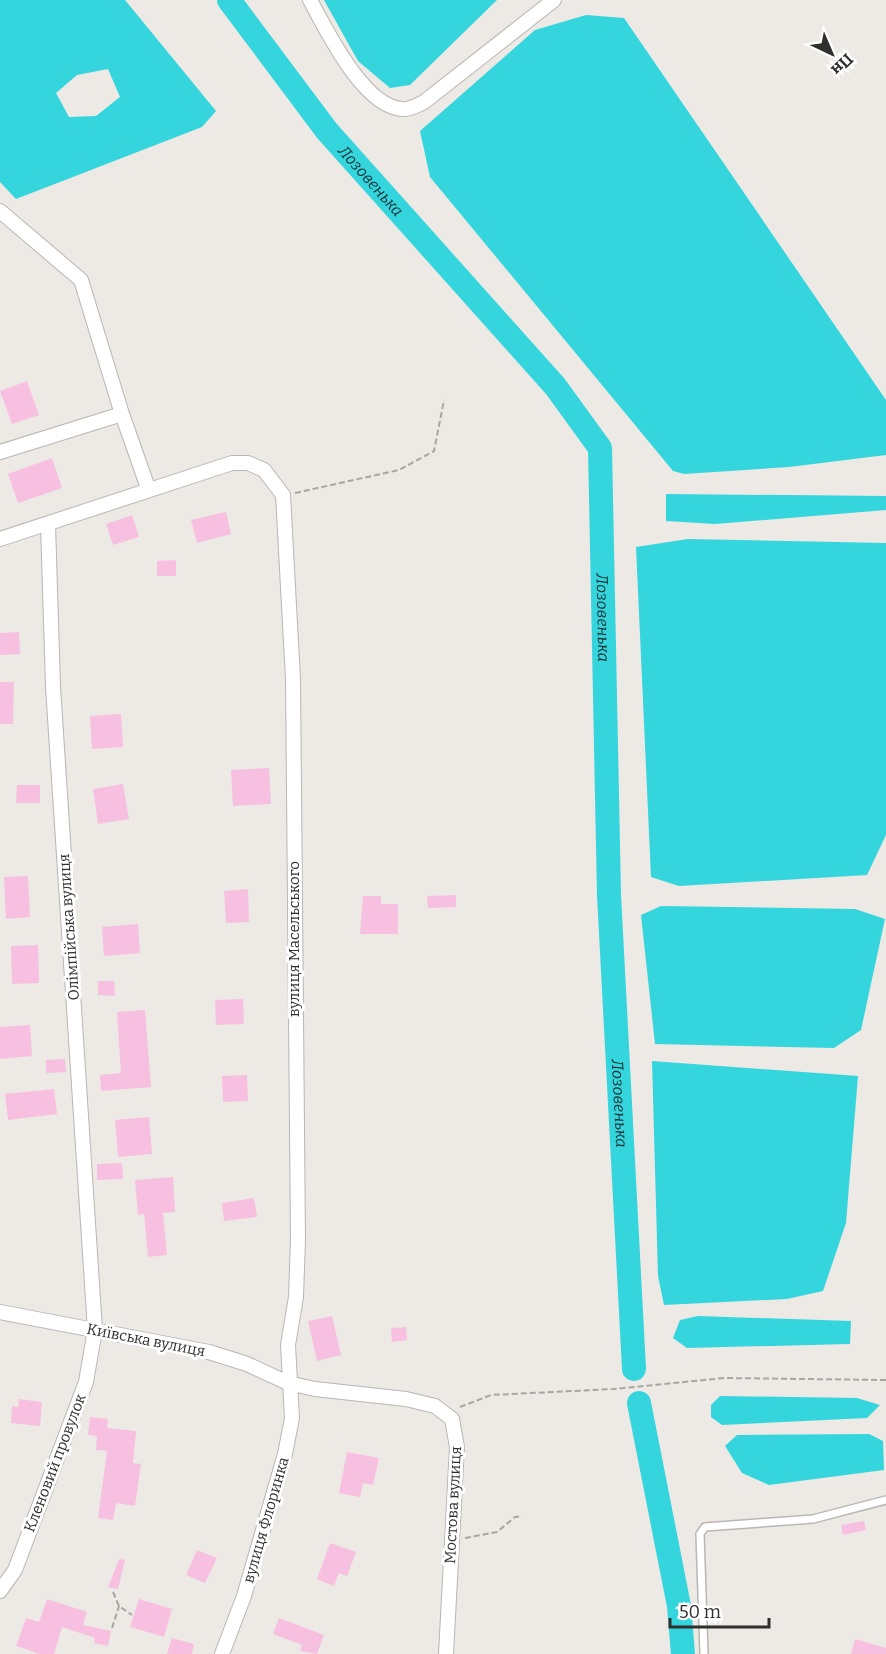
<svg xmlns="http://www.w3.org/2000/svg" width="886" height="1654" viewBox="0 0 886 1654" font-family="Bitter,serif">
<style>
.water{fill:#35d5de;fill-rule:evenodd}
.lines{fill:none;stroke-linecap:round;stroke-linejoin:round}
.river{stroke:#35d5de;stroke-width:24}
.building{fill:#f7c0e0}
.service-casing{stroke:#bab6b2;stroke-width:10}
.minor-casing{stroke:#bab6b2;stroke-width:16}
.path{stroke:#a8a5a2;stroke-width:2;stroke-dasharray:6 3;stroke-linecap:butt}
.service{stroke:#fff;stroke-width:7}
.minor{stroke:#fff;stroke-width:14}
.labels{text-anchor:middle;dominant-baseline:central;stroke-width:6;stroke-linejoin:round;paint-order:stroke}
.street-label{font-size:15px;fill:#312f2e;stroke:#fff}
.water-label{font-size:16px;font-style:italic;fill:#173032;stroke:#fff}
</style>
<rect width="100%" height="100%" fill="#ede9e5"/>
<!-- water -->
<path class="water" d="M0,0H125L216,111L202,127L16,199L0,182ZM108,69L120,97L96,116L69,117L56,93L77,75Z
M324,0H497L410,85L390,88L358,61Z
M586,15L624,18L886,400V455L789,467L684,474L673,471L430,177L420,131L535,30Z
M666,494L886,496V510L715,524L666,521Z
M688,539L886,543V835L867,875L679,886L651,877L636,547Z
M661,906L855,909L885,919L861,1030L834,1048L655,1044L641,915Z
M652,1061L858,1076L846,1223L823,1291L787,1299L664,1305L658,1276Z
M698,1316L851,1321L850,1344L687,1348L673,1338L680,1320Z
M720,1396L857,1398L880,1405L867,1418L722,1425L711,1417V1405Z
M869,1434L883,1441L884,1470L769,1485L742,1473L725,1446L737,1435Z"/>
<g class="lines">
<!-- river -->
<g class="river">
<path id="s1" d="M229,0L327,131L555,386L600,448L609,895L634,1369"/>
<path d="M639,1403L679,1606L683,1654"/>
</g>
</g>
<!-- building -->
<path class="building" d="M27,381L39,415L12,424L0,391Z
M52,458L62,488L18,503L8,474Z
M226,512L231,534L197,543L191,520Z
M132,515L139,537L113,545L106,524Z
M176,560V576H157V561Z
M19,632L20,654L0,655V633Z
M0,682H14L13,724H0Z
M121,714L123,747L92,749L90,716Z
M269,768L271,804L233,806L231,770Z
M123,784L129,819L98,824L93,789Z
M17,785H40V803H16Z
M28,876L30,917L6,919L4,877Z
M248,889L249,922L226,923L224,891Z
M456,895V907L428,908L427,896Z
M363,896H381V904H398V934H360Z
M138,924L140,953L104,956L102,927Z
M38,945L39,983L12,984L11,946Z
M98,981H114L115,996L98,995Z
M243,999L244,1024L216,1025L215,1000Z
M145,1010L151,1087L101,1091L100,1075L121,1073L117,1012Z
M30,1025L32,1056L0,1059V1027Z
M65,1059L66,1072L46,1073V1060Z
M247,1075L248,1101L223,1102L222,1076Z
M54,1089L57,1114L8,1120L5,1094Z
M149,1117L152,1154L118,1157L115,1120Z
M122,1163L123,1179L97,1180V1164Z
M173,1177L175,1212L163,1213L167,1255L148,1257L144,1214L138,1215L135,1180Z
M254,1198L257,1217L224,1221L222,1203Z
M332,1316L341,1355L317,1361L308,1321Z
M406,1327L407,1340L392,1342L391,1328Z
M19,1399L42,1402L40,1426L11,1423L12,1406L18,1407Z
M90,1417L108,1419L107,1428L136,1431L133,1463L141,1464L135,1506L116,1503L113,1520L98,1518L107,1451L96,1450L97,1436L88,1435Z
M347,1452L379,1458L373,1485L363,1483L360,1497L339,1493Z
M864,1521L866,1530L843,1535L841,1525Z
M330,1543L356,1552L347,1576L339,1573L334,1586L317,1579Z
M197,1550L217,1558L205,1583L186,1575Z
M119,1559L125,1560L118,1589L108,1587Z
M47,1599L87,1612L83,1625L111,1631L108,1646L94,1643L95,1638L62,1627L54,1654H40L16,1646L26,1618L39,1622Z
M139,1599L172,1609L164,1637L130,1627Z
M279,1618L324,1635L317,1654L300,1651L302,1645L273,1634Z
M172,1638L194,1644L192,1654H167Z
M855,1639L886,1648V1654H851Z"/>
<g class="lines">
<!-- service casing -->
<g class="service-casing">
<path id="service" d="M704,1654L700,1534L705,1527L813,1519L886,1500"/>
</g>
<!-- minor casing -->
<g class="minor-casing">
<path id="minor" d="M310,0C327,31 364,108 403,109C409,110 418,105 424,102L554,0
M0,211L81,280L122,414L148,488
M0,452L122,414
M0,539L232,463H248L264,470L283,495L293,679L298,1240L296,1297L288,1345L292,1418L285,1454L244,1596L222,1654
M0,1312L209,1352L247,1364L288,1383L315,1389L406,1399L435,1406L452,1419L457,1447L446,1654
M0,1591L15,1570L86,1382L95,1330L53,687L48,524"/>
</g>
<!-- path -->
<path class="path" d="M295,493L399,470L434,451L444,400
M460,1407L491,1395L614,1389L724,1378L886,1380
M465,1538L497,1532L515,1517L522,1516
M113,1592L119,1606L132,1615
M112,1628L119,1606"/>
<!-- service -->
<use href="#service" class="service"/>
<!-- minor -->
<use href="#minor" class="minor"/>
</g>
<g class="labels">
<!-- street labels -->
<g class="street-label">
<text transform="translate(69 927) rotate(-94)">Олімпійська вулиця</text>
<text transform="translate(294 939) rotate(-90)">вулиця Масельського</text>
<text transform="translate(146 1340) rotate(11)">Київська вулиця</text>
<text transform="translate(55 1463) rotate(-69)">Кленовий провулок</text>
<text transform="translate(453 1505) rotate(-87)">Мостова вулиця</text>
<text transform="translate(266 1520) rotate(-74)">вулиця Флоринка</text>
</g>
<!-- water labels -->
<g class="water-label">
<text stroke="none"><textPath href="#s1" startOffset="230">Лозовенька</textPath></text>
<text stroke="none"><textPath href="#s1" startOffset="752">Лозовенька</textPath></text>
<text stroke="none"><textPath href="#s1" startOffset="1238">Лозовенька</textPath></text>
</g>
</g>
<!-- north arrow -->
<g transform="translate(832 54) rotate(136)" stroke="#ffffff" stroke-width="4.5" paint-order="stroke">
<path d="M0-4.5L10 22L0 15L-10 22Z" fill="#312f2e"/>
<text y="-9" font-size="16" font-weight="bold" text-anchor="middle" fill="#312f2e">Пн</text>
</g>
<!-- scale -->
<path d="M670 1618v9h99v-9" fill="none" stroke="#312f2e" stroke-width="3"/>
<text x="679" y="1618" font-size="18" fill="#312f2e" stroke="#ffffff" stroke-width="4.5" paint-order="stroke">50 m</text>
</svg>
